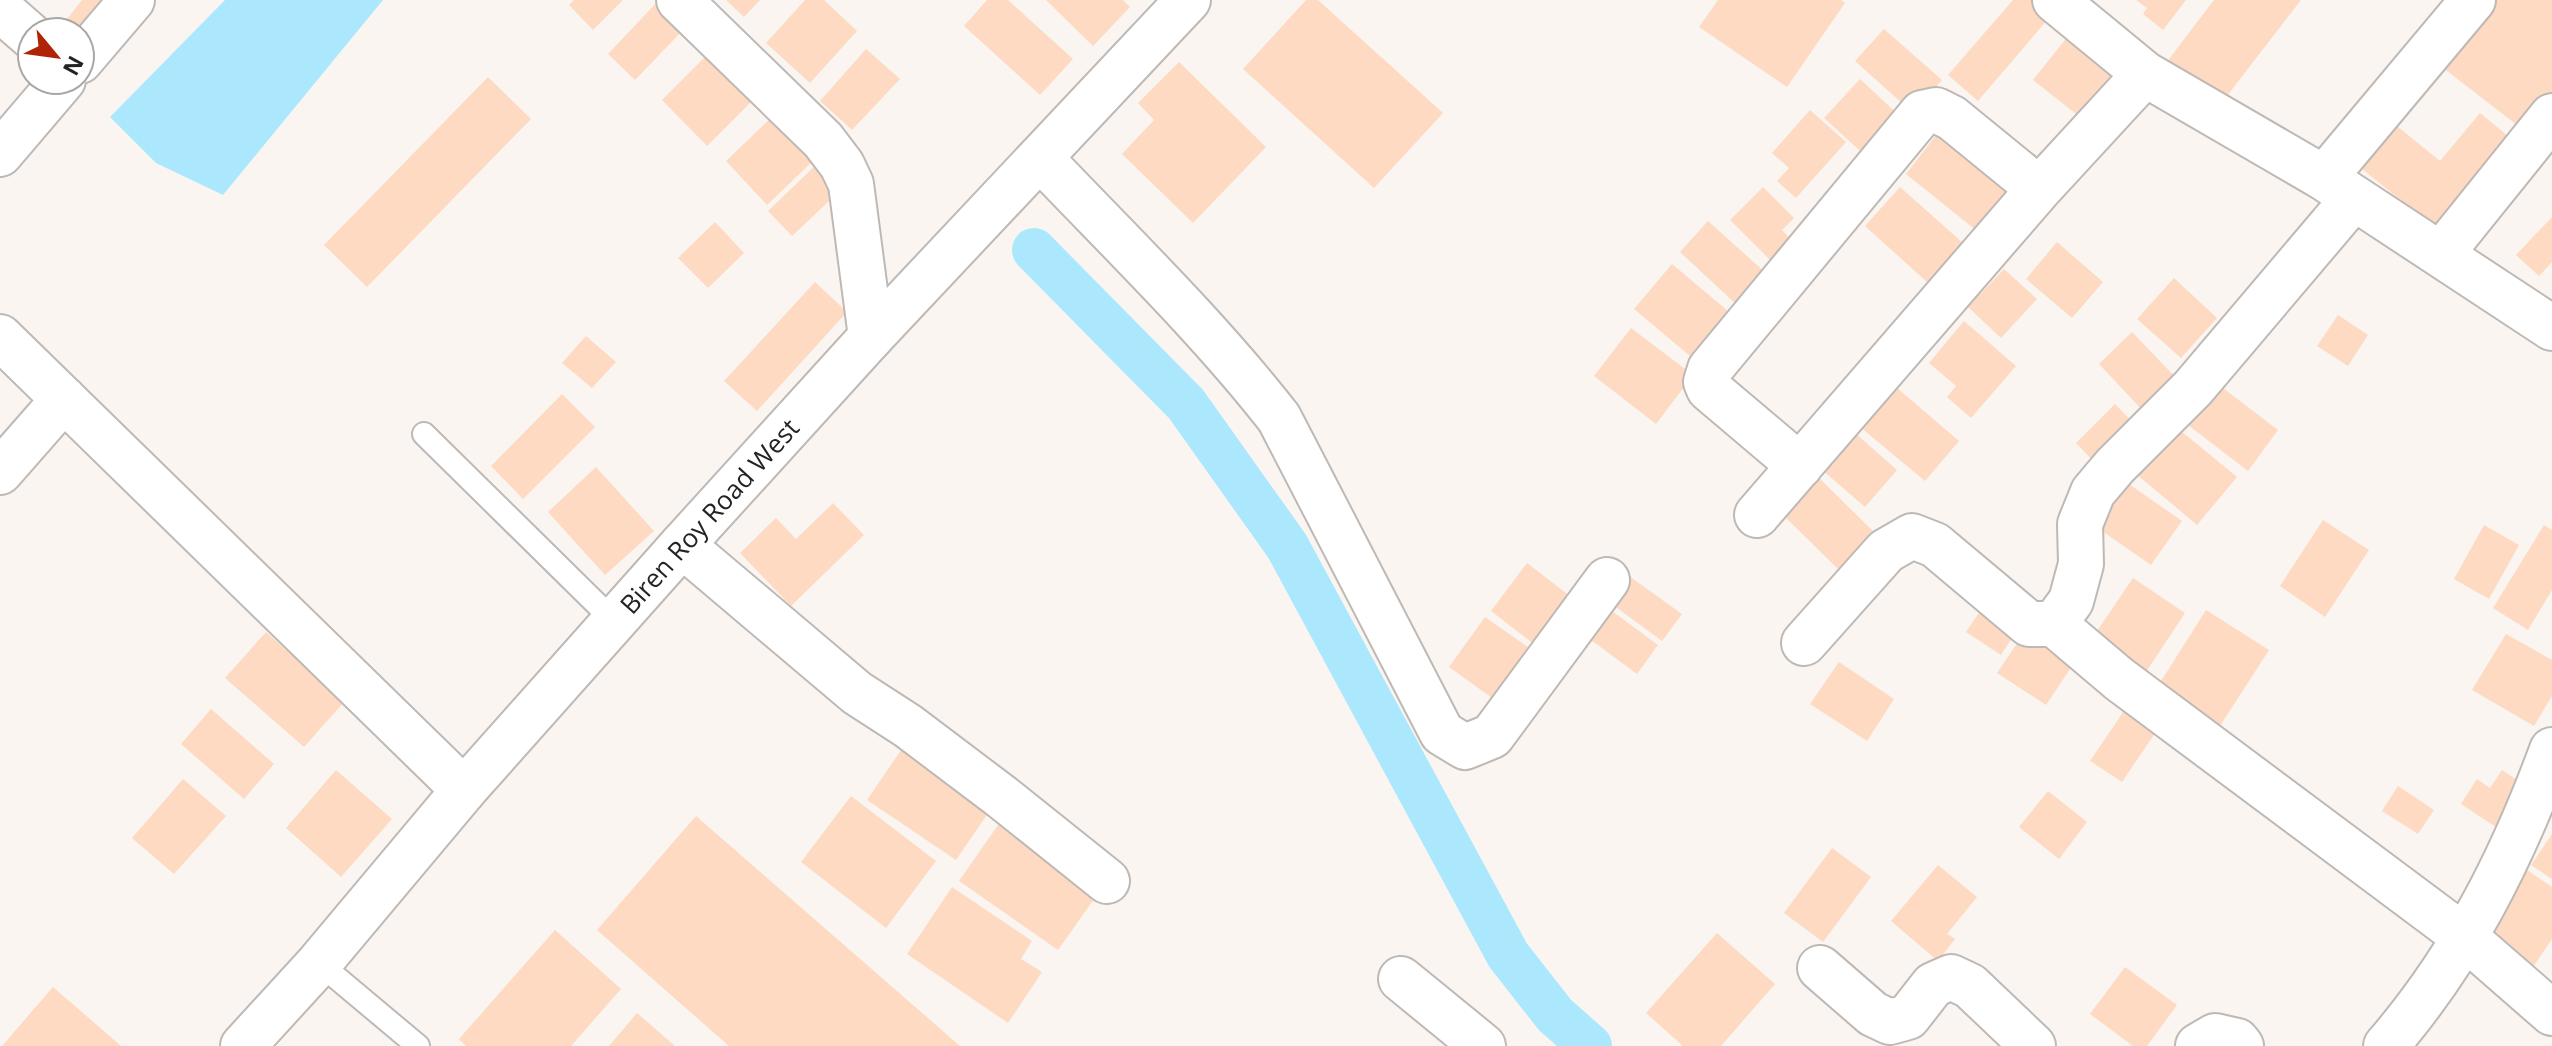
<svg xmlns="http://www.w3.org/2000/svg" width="2552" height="1046" viewBox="0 0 2552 1046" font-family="'Open Sans',sans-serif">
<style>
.water{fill:#abe8fe}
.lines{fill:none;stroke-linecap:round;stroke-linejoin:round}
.canal{stroke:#abe8fe;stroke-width:44}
.building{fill:#fddac1}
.service-casing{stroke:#beb9b5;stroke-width:26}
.minor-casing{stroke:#beb9b5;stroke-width:48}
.secondary-casing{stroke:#beb9b5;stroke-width:48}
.service{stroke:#fff;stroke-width:22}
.minor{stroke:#fff;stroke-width:44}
.secondary{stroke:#fff;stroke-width:44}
.labels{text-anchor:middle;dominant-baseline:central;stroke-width:6;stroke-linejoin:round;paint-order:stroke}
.street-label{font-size:26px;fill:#252321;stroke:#fff}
</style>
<rect width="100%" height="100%" fill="#faf5f1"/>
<!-- water -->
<path class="water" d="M225,0H383L223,195L156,163L110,117Z"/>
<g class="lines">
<!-- canal -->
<path class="canal" d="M1034,250L1186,404L1287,546L1508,955L1555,1015L1590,1046"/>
</g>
<!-- building -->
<path class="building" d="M82,0H119L80,32H73L63,24Z
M574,0H623L593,30L569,5Z
M659,0L687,26L635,80L608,54Z
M726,0H760L744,17Z
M805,0H824L857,31L810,83L766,43Z
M987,0H1008L1073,59L1040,95L964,26Z
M1046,0H1123L1130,7L1093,46Z
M1306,0H1318L1443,113L1374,188L1243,69Z
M1718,0H1841L1845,3L1787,87L1699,27Z
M2013,0H2040L2054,12L1978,101L1948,75Z
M2136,0H2186L2163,30L2143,14L2147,8Z
M2214,0H2301L2220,105L2166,63Z
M2488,0H2552V99L2526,132L2438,64Z
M1884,29L1942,80L1913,113L1855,61Z
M2072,31L2125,72L2085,121L2033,80Z
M866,49L900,79L852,130L820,101Z
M712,50L757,96L707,146L662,100Z
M1179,62L1266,147L1193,223L1122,154L1154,120L1138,103Z
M488,77L531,119L367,287L324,245Z
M1860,79L1904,120L1869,159L1824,118Z
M2376,109L2440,161L2480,113L2508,136L2434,227L2341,152Z
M1810,110L1846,142L1796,198L1777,181L1789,168L1772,153Z
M775,114L817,157L767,205L726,161Z
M1937,134L2010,191L1977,231L1906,174Z
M819,162L843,188L792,236L768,211Z
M1763,187L1794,218L1782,230L1799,248L1778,268L1730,220Z
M1900,187L1963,243L1927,282L1865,226Z
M2552,217V262L2539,276L2516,255Z
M1708,221L1767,274L1738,306L1680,252Z
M715,222L744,253L708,288L678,258Z
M2057,242L2103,282L2072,318L2026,279Z
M1672,264L1728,311L1690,356L1634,309Z
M2004,269L2037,299L2001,338L1968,307Z
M2174,278L2217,318L2181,358L2137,319Z
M815,282L847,312L757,411L724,381Z
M2338,315L2368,335L2348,366L2317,346Z
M1964,321L2016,366L1971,418L1947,397L1956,386L1929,363Z
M1631,328L1693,375L1656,424L1594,376Z
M2132,332L2179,381L2145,413L2099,364Z
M586,336L616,362L592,388L562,363Z
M1889,381L1959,441L1925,481L1854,422Z
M2219,385L2278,430L2248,471L2188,425Z
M562,394L595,427L523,499L491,466Z
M2115,404L2140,430L2101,469L2076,443Z
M2175,426L2237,477L2197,525L2135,473Z
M1854,432L1897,470L1865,507L1821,469Z
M596,467L654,531L605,575L548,512Z
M1816,475L1876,534L1840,571L1780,512Z
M2126,482L2182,521L2151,565L2095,526Z
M833,503L864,535L791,606L740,553L776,518L796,539Z
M2323,520L2369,550L2325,617L2280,586Z
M2484,525L2519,545L2489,599L2454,579Z
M2544,525L2552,530V590L2528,630L2493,608Z
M1527,563L1579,603L1543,651L1491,611Z
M1629,576L1682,614L1662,641L1609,602Z
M2133,578L2185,613L2146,672L2093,637Z
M1987,601L2021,624L2001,655L1966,632Z
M2206,610L2269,650L2218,729L2156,689Z
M1612,611L1658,645L1637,674L1591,640Z
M1485,617L1542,657L1506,708L1449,667Z
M266,632L344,702L304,747L225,678Z
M2024,633L2072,666L2046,705L1997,673Z
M2506,634L2552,660V696L2534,726L2472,690Z
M1839,662L1894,699L1867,741L1810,704Z
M2132,699L2164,720L2122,782L2090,761Z
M211,709L274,764L244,799L181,744Z
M910,737L999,797L956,860L867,800Z
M336,770L392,819L341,877L286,828Z
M2502,770L2529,788L2505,833L2461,804L2477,779L2490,788Z
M183,779L226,816L174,874L132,838Z
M2398,786L2434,810L2418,834L2382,811Z
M2048,791L2087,822L2059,859L2019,827Z
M851,796L936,861L886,928L801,862Z
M1005,815L1104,885L1058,950L959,881Z
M696,816L960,1046H729L597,930Z
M2552,834V879L2531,865Z
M1832,848L1871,877L1823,942L1784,913Z
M1938,865L1977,897L1947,934L1955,939L1938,961L1891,921Z
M2527,870L2552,887V939L2527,976L2479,944Z
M952,887L1032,941L1021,959L1042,972L1008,1023L907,954Z
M555,930L621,989L571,1046H466L459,1039Z
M1717,933L1775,984L1721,1046H1683L1646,1013Z
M2125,967L2177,1005L2147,1046H2133L2090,1014Z
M53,987L121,1046H2Z
M637,1013L675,1046H609Z"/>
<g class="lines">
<!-- service casing -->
<g class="service-casing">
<path id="service" d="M424,434L614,621
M319,963L418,1046"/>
</g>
<!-- minor casing -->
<g class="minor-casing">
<path id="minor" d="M679,0L823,140L842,165L851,184L871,337
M2055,0L2145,74L2324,178L2552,328
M0,9L32,37
M80,61L132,0
M0,154L63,80
M1041,159C1122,244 1207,326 1279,418L1442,733L1465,747L1492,736L1607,580
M2324,178L2473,0
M2441,254L2552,116
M0,337L464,790
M1800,466L1709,389L1706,382L1710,369L1922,113L1936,110L1952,118L2039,189
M0,472L64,399
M1757,515L2039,189L2145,74
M682,545L857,693L908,726L1002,797L1107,881
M2054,624L2119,679L2466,938L2552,1013
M1804,643L1886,551L1912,536L1935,545L2029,624H2054L2071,601L2081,564L2080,524L2093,492L2115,466L2193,388L2354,198
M1820,968L1873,1014L1890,1022L1908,1017L1933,985L1951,977L1970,986L2033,1046
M1401,979L1483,1046
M2198,1046L2215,1036L2237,1041L2241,1046
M2386,1046C2462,958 2512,859 2552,750"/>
</g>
<!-- secondary casing -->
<g class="secondary-casing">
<g id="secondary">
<path id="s1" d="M243,1046L319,963L464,790L682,545L871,337L1188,0"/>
</g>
</g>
<!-- service -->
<use href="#service" class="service"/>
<!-- minor -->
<use href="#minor" class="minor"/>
<!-- secondary -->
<use href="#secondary" class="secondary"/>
</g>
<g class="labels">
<!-- street labels -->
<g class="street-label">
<text stroke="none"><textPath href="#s1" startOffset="706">Biren Roy Road West</textPath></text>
</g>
</g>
<!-- north arrow -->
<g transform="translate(56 56) rotate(119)"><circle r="38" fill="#ffffff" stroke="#a8a7a6" stroke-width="2"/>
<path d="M0-6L14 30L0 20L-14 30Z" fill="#b02406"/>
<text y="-12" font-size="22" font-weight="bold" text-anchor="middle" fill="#252321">N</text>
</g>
</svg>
